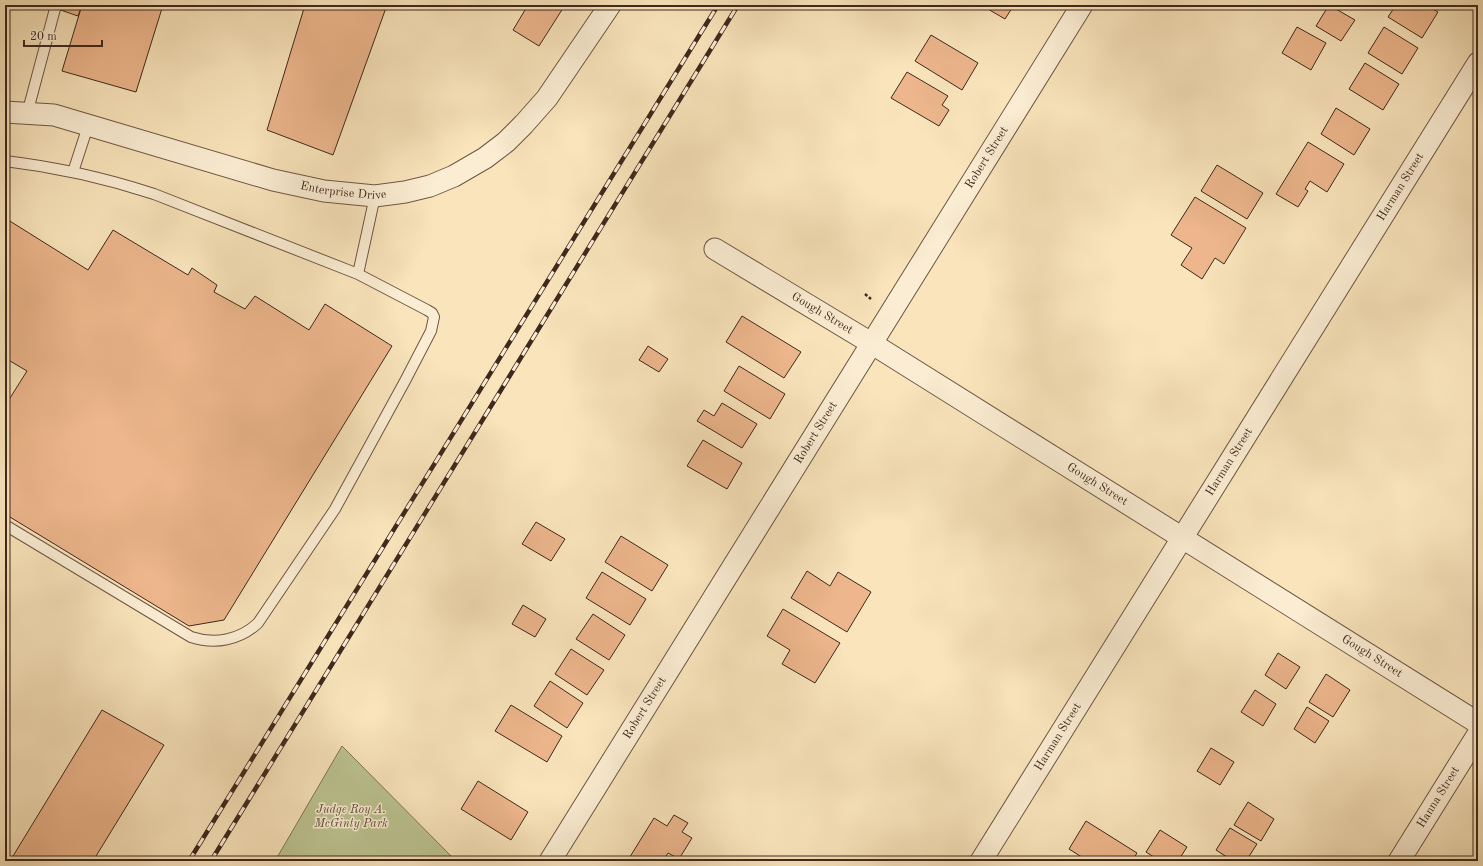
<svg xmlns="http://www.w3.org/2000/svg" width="1483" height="866" viewBox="0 0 1483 866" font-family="'Old Standard TT',serif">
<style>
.green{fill:#bcc491;stroke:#7e7657}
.building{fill:#edb68c;stroke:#3f281d}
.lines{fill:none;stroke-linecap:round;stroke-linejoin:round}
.lane-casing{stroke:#6e5744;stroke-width:12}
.street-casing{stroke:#6e5744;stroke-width:23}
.path{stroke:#3f281d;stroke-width:2.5;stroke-dasharray:3 2;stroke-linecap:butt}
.lane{stroke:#fbedd3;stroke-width:10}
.street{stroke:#fbedd3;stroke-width:21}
.rail-casing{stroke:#3f281d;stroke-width:4.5}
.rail{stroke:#fbedd3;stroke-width:3;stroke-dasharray:9;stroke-linecap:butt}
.labels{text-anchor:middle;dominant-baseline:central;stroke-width:3;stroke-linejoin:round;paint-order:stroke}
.street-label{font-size:12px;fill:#3f281d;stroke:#fbedd3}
.park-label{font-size:12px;font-style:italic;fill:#5e4f3a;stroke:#fbedd3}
</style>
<rect width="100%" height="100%" fill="#f9e4bb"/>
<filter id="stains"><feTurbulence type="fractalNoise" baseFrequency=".005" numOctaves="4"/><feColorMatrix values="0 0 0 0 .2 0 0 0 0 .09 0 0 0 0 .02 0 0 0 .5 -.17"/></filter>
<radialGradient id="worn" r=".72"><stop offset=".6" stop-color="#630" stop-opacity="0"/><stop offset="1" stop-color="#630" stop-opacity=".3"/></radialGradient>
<!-- green -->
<path class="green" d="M342,746L456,861H275Z"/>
<!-- building -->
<path class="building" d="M46,5H82L78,16Z
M82,5H163L136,92L62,71Z
M305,5H387L333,155L267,130Z
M528,5H565L539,46L513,30Z
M981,5H1014L1005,19Z
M1329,5L1355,20L1341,41L1316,26Z
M1396,5H1426L1438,12L1422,38L1388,17Z
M1297,27L1326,43L1311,70L1282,53Z
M1384,27L1418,48L1402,74L1368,53Z
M931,35L978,63L962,90L915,61Z
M1365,63L1399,84L1383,110L1349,89Z
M907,72L948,96L942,105L949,110L939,126L891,98Z
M1336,108L1370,129L1354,155L1321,134Z
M1308,142L1344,164L1327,192L1310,181L1305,189L1308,191L1298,207L1276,194Z
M1217,165L1263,193L1247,219L1201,191Z
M1195,197L1246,228L1224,264L1215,258L1202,279L1181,265L1192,248L1171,235Z
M5,218L88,270L113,230L188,275L192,268L217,285L214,292L245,309L255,296L309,330L325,304L392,346L224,620L189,626L5,514V406L27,371L5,358Z
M742,316L801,352L784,378L726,342Z
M648,346L668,359L659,372L639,360Z
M739,366L785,394L770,419L724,391Z
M722,403L757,424L742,448L697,421L704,410L714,416Z
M703,440L742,463L727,489L687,466Z
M536,522L565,539L551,561L522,544Z
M621,536L668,565L652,591L605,562Z
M807,571L830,586L838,572L871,592L847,632L791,598Z
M602,572L646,599L630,625L586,598Z
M523,605L546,619L535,637L512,624Z
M783,609L840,643L815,683L782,664L790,650L767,636Z
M593,614L625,635L609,660L576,639Z
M571,649L604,670L587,695L555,674Z
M1278,653L1300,667L1286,689L1265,675Z
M1326,674L1350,690L1333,717L1309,702Z
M550,681L583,703L567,728L534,706Z
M1255,690L1276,704L1263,726L1241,712Z
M511,705L562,736L547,762L495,731Z
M1307,707L1329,721L1315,743L1294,729Z
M102,710L164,745L93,861H10Z
M1211,748L1234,762L1220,785L1197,771Z
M478,781L528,812L511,840L461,809Z
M1248,802L1274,819L1261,841L1234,825Z
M674,815L688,823L682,832L692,838L679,859L668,853L663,861H631L628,860L654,818L667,826Z
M1086,821L1137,853L1132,861H1088L1069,849Z
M1230,828L1257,844L1246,861H1233L1216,850Z
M1160,830L1187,847L1178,861H1160L1146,852Z"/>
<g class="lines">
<!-- lane casing -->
<g class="lane-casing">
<path id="lane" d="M27,114L56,5
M5,161C56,167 105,178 154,194L358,274L427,310L432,313L434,317L431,331L405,381L335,509L258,623C240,640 215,645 191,637L5,525
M73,172L88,126
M358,274L375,196"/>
</g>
<!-- street casing -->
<g class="street-casing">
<g id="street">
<path id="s1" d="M5,112L54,115L273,180L324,191L375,196L405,192L430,186L454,176L485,158L506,142L524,124L547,98L610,5"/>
<path id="s2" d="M715,249L871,343L1478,723"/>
<path id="s3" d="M550,861L1082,5"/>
<path id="s4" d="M981,861L1478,63"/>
<path id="s5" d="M1399,861L1478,734"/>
</g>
</g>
<!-- path -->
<path class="path" d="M865,294L871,299"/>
<!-- lane -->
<use href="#lane" class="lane"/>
<!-- street -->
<use href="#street" class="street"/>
<!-- rail casing -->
<g class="rail-casing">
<path id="rail" d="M189,861L718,5
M211,861L738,5"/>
</g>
<!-- rail -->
<use href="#rail" class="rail"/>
</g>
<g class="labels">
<!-- street labels -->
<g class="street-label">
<text stroke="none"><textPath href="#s3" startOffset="828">Robert Street</textPath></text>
<text stroke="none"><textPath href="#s4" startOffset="794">Harman Street</textPath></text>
<text stroke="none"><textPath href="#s1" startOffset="349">Enterprise Drive</textPath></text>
<text stroke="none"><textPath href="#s2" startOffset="125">Gough Street</textPath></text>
<text stroke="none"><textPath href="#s3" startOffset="504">Robert Street</textPath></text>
<text stroke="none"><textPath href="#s4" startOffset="470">Harman Street</textPath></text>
<text stroke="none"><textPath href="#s2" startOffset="449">Gough Street</textPath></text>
<text stroke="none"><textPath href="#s2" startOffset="773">Gough Street</textPath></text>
<text stroke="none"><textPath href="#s3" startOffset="180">Robert Street</textPath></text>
<text stroke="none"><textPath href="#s4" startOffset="146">Harman Street</textPath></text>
<text stroke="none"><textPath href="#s5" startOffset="75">Hanna Street</textPath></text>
</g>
<!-- park labels -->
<g class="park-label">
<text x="351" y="810">Judge Roy A.<tspan x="351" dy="14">McGinty Park</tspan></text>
</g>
</g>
<!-- margin -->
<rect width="1483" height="866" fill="none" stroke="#f9e4bb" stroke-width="20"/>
<rect x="6" y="6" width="1471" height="854" fill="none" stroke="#3f281d" stroke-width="2"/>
<rect x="10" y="10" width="1463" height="846" fill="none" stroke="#3f281d"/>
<!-- scale -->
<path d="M24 40v6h78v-6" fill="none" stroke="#3f281d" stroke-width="2"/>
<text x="30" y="40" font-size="12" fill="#3f281d" stroke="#fbedd3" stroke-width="3" paint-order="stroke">20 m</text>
<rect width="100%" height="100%" filter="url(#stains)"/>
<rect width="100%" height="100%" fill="url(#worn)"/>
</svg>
